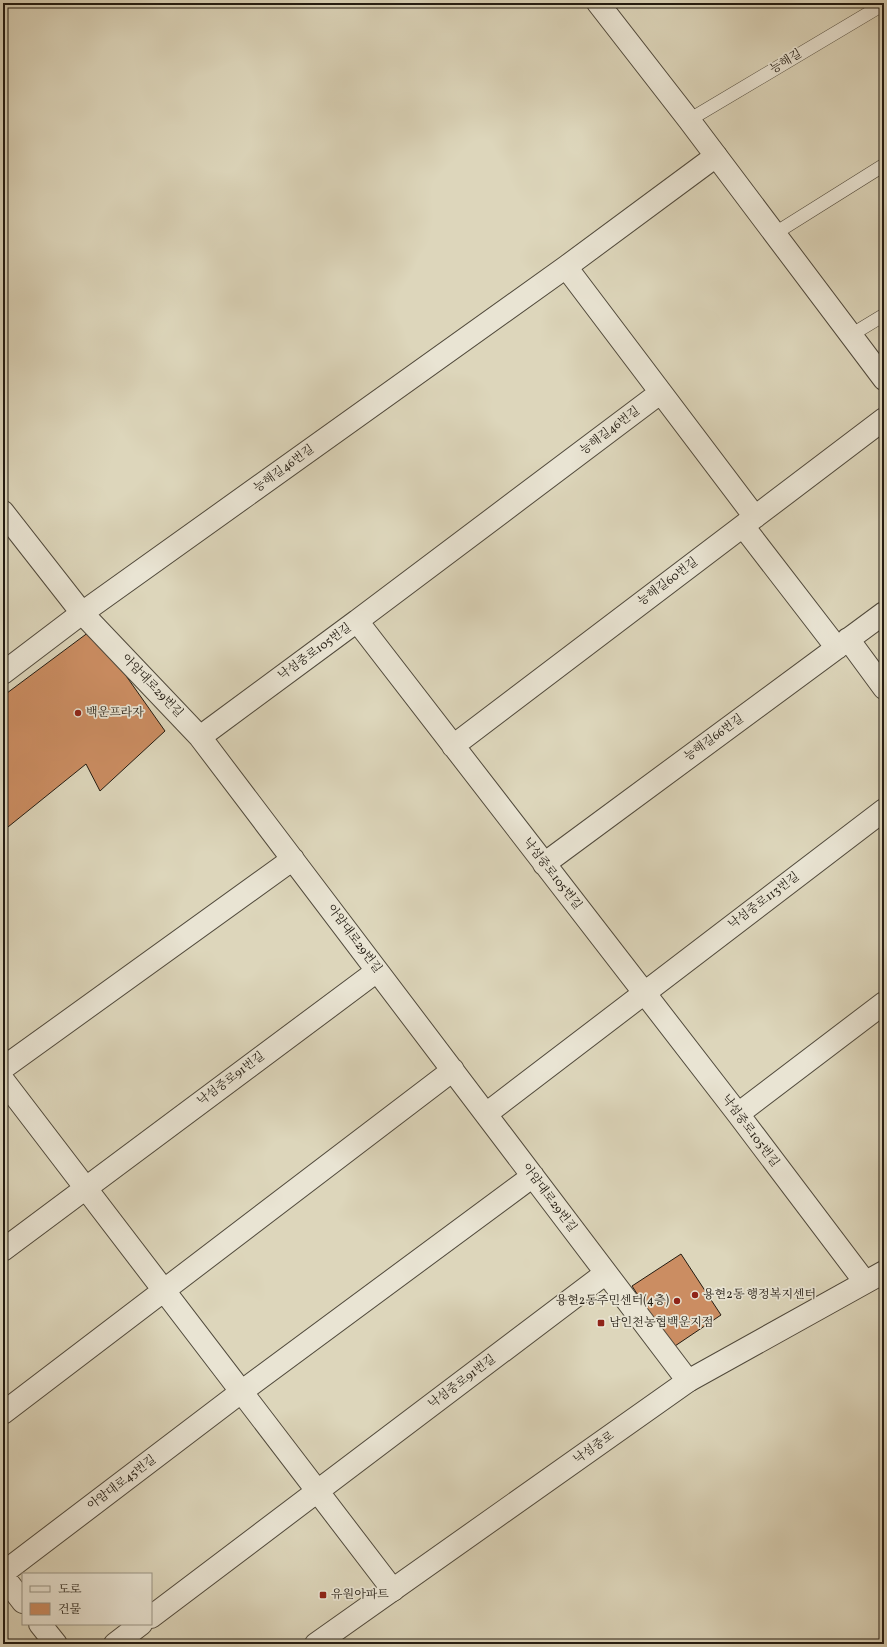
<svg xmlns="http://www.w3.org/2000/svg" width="887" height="1647" viewBox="0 0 887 1647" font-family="Vollkorn,'Noto Serif KR',serif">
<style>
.building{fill:#cb8d62;stroke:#221b11}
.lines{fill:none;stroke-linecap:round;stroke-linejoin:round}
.service-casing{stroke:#514a3c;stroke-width:14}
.minor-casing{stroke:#514a3c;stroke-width:24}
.tertiary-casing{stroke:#514a3c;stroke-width:24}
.service{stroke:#e9e4d3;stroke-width:13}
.minor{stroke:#e9e4d3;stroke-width:22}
.tertiary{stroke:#e9e4d3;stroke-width:22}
.poi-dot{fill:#8f2418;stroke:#e9e4d3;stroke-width:1.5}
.labels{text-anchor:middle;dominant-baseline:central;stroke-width:3.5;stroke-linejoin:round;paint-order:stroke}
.street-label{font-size:12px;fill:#221b11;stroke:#e9e4d3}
.poi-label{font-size:12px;fill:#221b11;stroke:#e9e4d3;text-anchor:start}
</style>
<rect width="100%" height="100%" fill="#ddd6bb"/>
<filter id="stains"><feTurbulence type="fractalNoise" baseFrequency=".005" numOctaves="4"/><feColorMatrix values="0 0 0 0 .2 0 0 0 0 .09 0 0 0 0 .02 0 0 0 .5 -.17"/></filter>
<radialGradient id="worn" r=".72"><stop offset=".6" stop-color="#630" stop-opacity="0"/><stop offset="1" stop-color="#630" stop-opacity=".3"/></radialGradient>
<!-- building -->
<path class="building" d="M93,629L165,731L100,791L86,764L3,831V696Z
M681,1254L721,1315L672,1348L632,1286Z"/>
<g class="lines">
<!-- service casing -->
<g class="service-casing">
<path id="service" d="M689,120L884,4
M774,234L884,165
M851,335L884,315"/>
</g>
<!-- minor casing -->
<g class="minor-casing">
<path id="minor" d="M566,267L755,517
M3,512L82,613L200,737L688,1381
M743,526L837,648
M357,621L660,393
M848,639L884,688
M3,673L82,613L566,267L716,156
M200,737L357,621L738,1114L865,1282
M453,746L884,419
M544,864L884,613
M3,1068L293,859
M3,1080L393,1590
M486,1114L884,810
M738,1114L884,1003
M3,1250L377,971
M3,1413L453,1070
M3,1573L241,1392L533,1176
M3,1576L23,1602
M151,1617L606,1273
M40,1624L56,1644
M115,1644L141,1624"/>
</g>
<!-- tertiary casing -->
<g class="tertiary-casing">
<path id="tertiary" d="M598,3L689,120L884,379
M316,1644L688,1381L884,1272"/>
</g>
<!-- service -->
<use href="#service" class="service"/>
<!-- minor -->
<use href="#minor" class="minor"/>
<!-- tertiary -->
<use href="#tertiary" class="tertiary"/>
</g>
<!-- markers -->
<g class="poi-dot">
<circle cx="78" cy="713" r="4"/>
<circle cx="695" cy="1295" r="4"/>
<circle cx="677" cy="1301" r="4"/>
<rect x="597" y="1319" width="8" height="8" rx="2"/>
<rect x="319" y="1591" width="8" height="8" rx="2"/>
</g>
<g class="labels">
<!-- street labels -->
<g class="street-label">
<text transform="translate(786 62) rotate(-31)">능해길</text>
<text transform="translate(610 431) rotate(-37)">능해길46번길</text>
<text transform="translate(284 469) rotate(-36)">능해길46번길</text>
<text transform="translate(668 582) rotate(-37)">능해길60번길</text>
<text transform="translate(315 652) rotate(-36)">낙섬중로105번길</text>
<text transform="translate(152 686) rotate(46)">아암대로29번길</text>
<text transform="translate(714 738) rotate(-36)">능해길66번길</text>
<text transform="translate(552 874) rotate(52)">낙섬중로105번길</text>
<text transform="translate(764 901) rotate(-37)">낙섬중로113번길</text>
<text transform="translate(354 939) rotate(53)">아암대로29번길</text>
<text transform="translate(231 1079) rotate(-37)">낙섬중로91번길</text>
<text transform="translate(750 1131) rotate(53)">낙섬중로105번길</text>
<text transform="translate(549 1198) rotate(53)">아암대로29번길</text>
<text transform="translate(462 1382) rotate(-37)">낙섬중로91번길</text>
<text transform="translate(594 1448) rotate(-35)">낙섬중로</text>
<text transform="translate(122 1483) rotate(-37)">아암대로45번길</text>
</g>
<!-- poi labels -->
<g class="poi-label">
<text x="86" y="713">백운프라자</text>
<text x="703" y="1295">용현2동 행정복지센터</text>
<text x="669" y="1301" text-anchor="end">용현2동주민센터(4층)</text>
<text x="609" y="1323">남인천농협백운지점</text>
<text x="331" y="1595">유원아파트</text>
</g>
</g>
<!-- margin -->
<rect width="887" height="1647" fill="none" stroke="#ddd6bb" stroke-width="16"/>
<rect x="4" y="4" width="879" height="1639" fill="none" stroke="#221b11" stroke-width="2"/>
<rect x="8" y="8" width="871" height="1631" fill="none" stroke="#221b11"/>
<!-- legend -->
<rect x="22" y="1573" width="130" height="52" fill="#e9e4d3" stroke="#999485"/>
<rect x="30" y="1586" width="20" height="6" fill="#e9e4d3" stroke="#999485"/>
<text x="58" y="1593" font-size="12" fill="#221b11">도로</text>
<rect x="30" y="1603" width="20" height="12" fill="#cb8d62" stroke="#999485"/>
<text x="58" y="1613" font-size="12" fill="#221b11">건물</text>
<rect width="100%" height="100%" filter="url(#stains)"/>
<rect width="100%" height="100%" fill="url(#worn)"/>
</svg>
